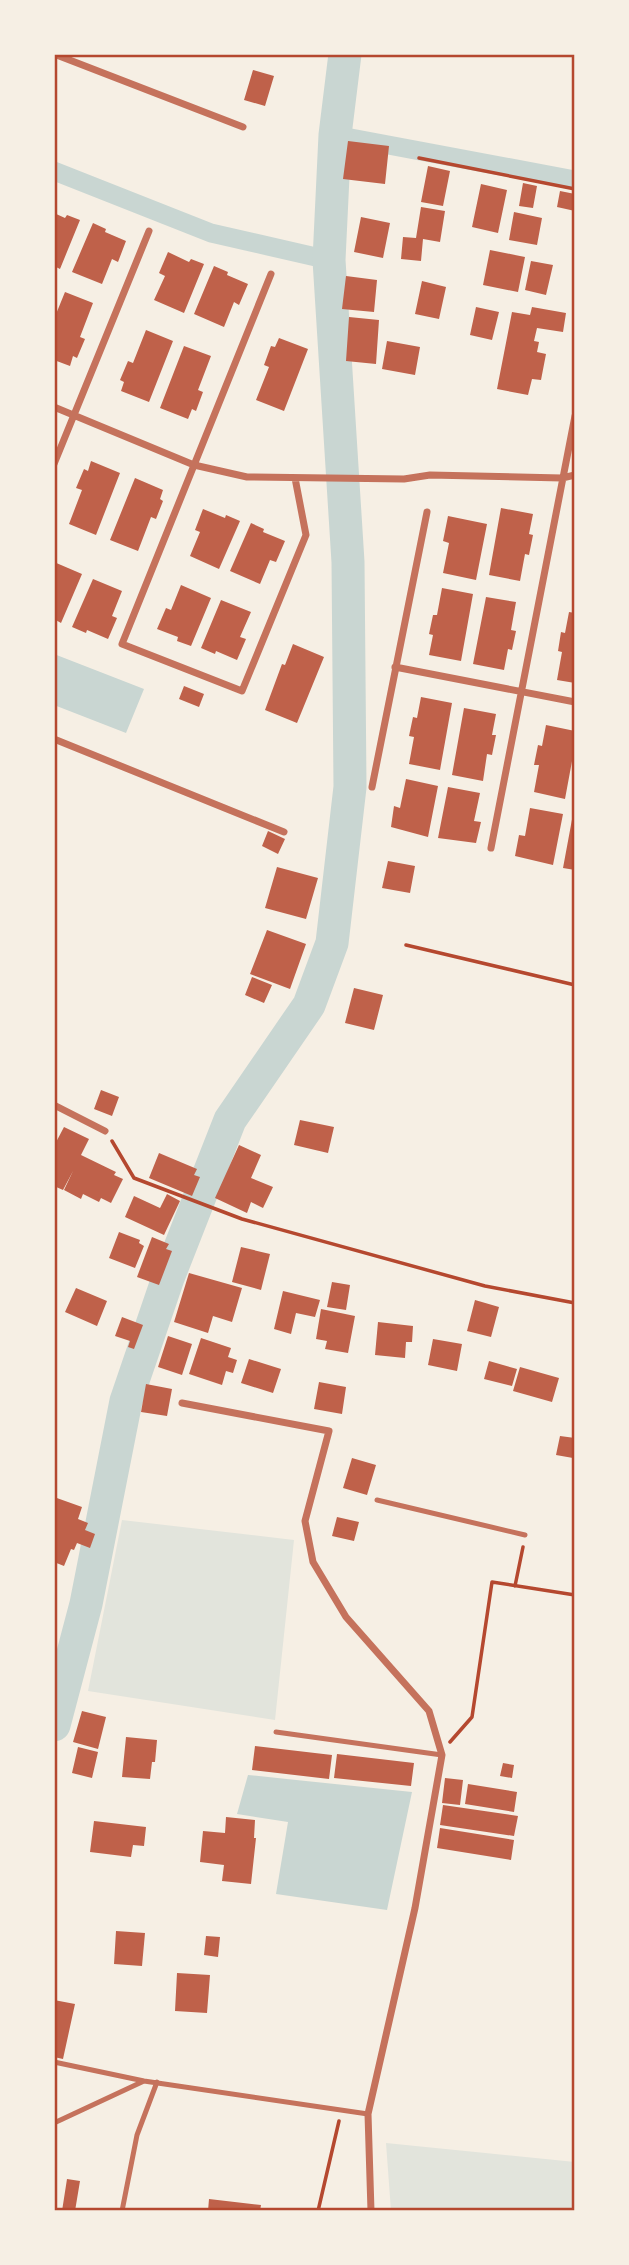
<svg xmlns="http://www.w3.org/2000/svg" width="629" height="2265" viewBox="0 0 629 2265" font-family="'PT Serif',serif">
<style>
.green{fill:#e2e4dc}
.water{fill:#c9d6d2}
.lines{fill:none;stroke-linecap:round;stroke-linejoin:round}
.canal{stroke:#c9d6d2;stroke-width:19}
.river{stroke:#c9d6d2;stroke-width:33}
.building{fill:#bf614a}
.path{stroke:#b5482f;stroke-width:3.5}
.service{stroke:#c5725c;stroke-width:5}
.minor{stroke:#c5725c;stroke-width:7}
.neatline{fill:none;stroke:#b5482f;stroke-width:2.5}
</style>
<rect width="100%" height="100%" fill="#f6efe4"/>
<!-- green -->
<path class="green" d="M122,1520L294,1540L275,1720L88,1691Z
M386,2143L575,2162V2211H391Z"/>
<!-- water -->
<path class="water" d="M54,654L144,689L126,733L54,705Z
M248,1775L412,1792L387,1910L276,1894L288,1822L237,1814Z"/>
<g class="lines">
<!-- canal -->
<path class="canal" d="M335,135L575,180
M54,171L211,233L329,260"/>
<!-- river -->
<path class="river" d="M54,1725L86,1604L126,1401L168,1278L230,1120L309,1005L332,943L350,787L348,562L329,260L335,135L345,54"/>
</g>
<!-- building -->
<path class="building" d="M253,70L274,76L265,106L244,100Z
M348,141L389,146L385,184L343,179Z
M428,166L450,171L443,206L421,202Z
M523,183L537,186L533,208L519,206Z
M481,184L507,190L498,233L472,227Z
M560,191L575,194V211L557,207Z
M421,207L445,211L440,242L423,239L421,261L401,259L403,237L416,238Z
M514,212L542,218L537,245L509,240Z
M54,213L65,218L67,215L80,220L60,269L54,266Z
M361,217L390,223L383,258L354,252Z
M93,223L106,229L105,232L126,241L118,262L112,259L102,284L72,272Z
M490,250L525,257L518,292L483,285Z
M168,252L189,262L191,259L204,264L184,313L154,300L165,276L159,273Z
M531,261L553,265L546,295L525,290Z
M214,266L228,272L227,275L248,284L239,305L234,302L224,327L194,314Z
M346,276L377,280L374,312L342,309Z
M422,281L446,287L439,319L415,314Z
M65,292L93,303L80,337L85,339L77,358L73,356L70,366L54,360V319Z
M476,307L499,312L492,340L470,335Z
M532,307L566,313L563,332L537,328L534,341L539,342L537,352L546,354L541,380L532,379L528,395L497,389L512,312L530,315Z
M349,317L379,320L376,364L346,361Z
M146,330L173,341L149,402L121,391L124,382L120,380L128,361L133,363Z
M279,338L308,349L284,411L256,400L269,367L264,365L271,346L275,347Z
M387,341L420,347L415,375L382,369Z
M184,346L211,356L198,390L203,392L196,411L192,409L188,419L160,408Z
M91,461L120,473L96,535L69,524L82,490L76,488L84,469L88,471Z
M135,478L163,490L160,499L163,501L156,519L151,517L138,551L110,540Z
M501,508L533,514L529,534L533,535L529,555L525,554L520,581L489,575Z
M203,509L225,518L226,515L240,521L219,569L190,556L200,532L195,530Z
M448,516L487,524L476,580L443,573L449,543L443,541Z
M251,523L264,529L263,532L285,541L276,562L270,560L260,584L230,571Z
M54,562L82,574L61,623L54,619Z
M93,579L122,591L112,616L117,618L108,639L87,630L86,633L72,627Z
M181,585L211,598L191,646L177,641L178,637L157,629L166,608L171,610Z
M442,588L473,594L461,661L429,655L433,635L429,634L433,615H437Z
M486,597L516,602L511,630L516,631L512,650L508,649L504,670L473,664Z
M221,600L251,612L240,637L246,639L237,660L216,651L215,654L201,648Z
M569,612L575,613V683L557,680L562,652L558,651L561,632L565,633Z
M293,644L324,657L297,723L265,710L282,664L285,665Z
M184,686L204,694L199,707L179,699Z
M421,697L452,703L440,770L409,764L414,737L409,736L413,717L417,718Z
M464,708L496,714L492,735H496L492,755L487,754L483,781L452,775Z
M546,725L575,731V745L565,799L534,792L539,765H534L538,745L542,746Z
M406,779L438,786L428,837L391,827L394,806L400,808Z
M448,787L480,793L474,821L481,822L476,843L438,838Z
M530,808L563,814L553,865L515,856L519,835L525,836Z
M573,814H575V870L563,868Z
M268,831L285,839L278,854L262,846Z
M388,861L415,866L410,893L382,888Z
M277,867L318,878L306,919L265,908Z
M267,930L306,944L290,989L250,974Z
M252,977L272,985L264,1003L245,995Z
M354,988L383,995L374,1030L345,1023Z
M101,1090L119,1097L112,1116L94,1109Z
M300,1120L334,1127L328,1153L294,1145Z
M64,1127L89,1139L81,1155L116,1172L114,1175L123,1179L111,1203L101,1198L99,1202L83,1194L81,1199L64,1190L73,1171L63,1190L54,1186V1146Z
M239,1145L261,1155L251,1178L273,1187L263,1208L251,1202L247,1213L215,1198Z
M159,1153L197,1169L194,1175L200,1177L192,1196L149,1178Z
M167,1194L180,1201L164,1235L125,1217L134,1196L160,1208Z
M119,1232L140,1240L139,1243L144,1246L135,1268L109,1258Z
M152,1237L169,1244L166,1249L172,1251L159,1285L137,1277Z
M241,1247L270,1254L261,1290L232,1282Z
M189,1273L242,1288L232,1322L213,1316L208,1333L174,1322Z
M332,1282L350,1285L346,1310L327,1307Z
M76,1288L107,1301L97,1326L65,1312Z
M283,1291L320,1300L315,1317L296,1313L291,1334L274,1329Z
M475,1300L499,1307L491,1337L467,1331Z
M321,1309L355,1316L348,1353L325,1349L327,1341L316,1339Z
M122,1317L143,1325L134,1349L128,1347L130,1341L115,1336Z
M378,1322L413,1326L412,1342H406L405,1358L375,1355Z
M168,1336L192,1344L182,1375L158,1367Z
M201,1338L231,1348L228,1357L237,1360L233,1373L226,1371L222,1385L189,1374Z
M433,1339L462,1344L457,1371L428,1365Z
M249,1359L281,1369L273,1393L241,1383Z
M489,1361L517,1369L512,1386L484,1379Z
M520,1367L559,1378L552,1402L513,1391Z
M319,1382L346,1387L342,1414L314,1409Z
M146,1384L172,1389L167,1416L141,1412Z
M560,1436L575,1438L573,1458L556,1455Z
M352,1458L376,1465L367,1495L343,1488Z
M54,1497L82,1507L78,1519L88,1523L85,1530L95,1534L90,1548L77,1543L74,1550L71,1549L64,1566L54,1562Z
M337,1517L359,1522L354,1541L332,1536Z
M82,1711L106,1717L98,1749L73,1742Z
M126,1737L157,1740L155,1762H152L150,1779L122,1777Z
M255,1746L332,1755L329,1779L252,1770Z
M78,1747L98,1752L92,1778L72,1773Z
M337,1754L414,1763L411,1786L334,1778Z
M503,1763L514,1765L512,1778L500,1776Z
M445,1778L463,1780L460,1805L442,1803Z
M468,1784L517,1792L514,1812L465,1804Z
M443,1805L518,1816L514,1836L440,1825Z
M226,1817L255,1820L254,1838H256L251,1884L222,1881L224,1865L200,1862L203,1831L225,1833Z
M94,1821L146,1827L144,1846L133,1845L131,1857L90,1852Z
M440,1828L514,1840L511,1860L437,1848Z
M116,1931L145,1933L142,1966L114,1964Z
M206,1936L220,1937L218,1957L204,1955Z
M177,1973L210,1975L207,2013L175,2011Z
M54,2000L75,2004L63,2059L54,2057Z
M67,2179L80,2181L75,2211H62Z
M209,2199L261,2205L260,2211H208Z"/>
<g class="lines">
<!-- path -->
<path class="path" d="M419,158L575,189
M406,945L575,985
M112,1141L134,1178L242,1219L485,1286L575,1303
M515,1586L523,1547
M450,1742L472,1717L492,1582L575,1595
M318,2211L339,2121"/>
<!-- service -->
<path class="service" d="M377,1500L525,1535
M276,1732L442,1755
M54,2062L144,2081L368,2114
M54,2123L144,2081
M122,2211L137,2135L157,2082"/>
<!-- minor -->
<path class="minor" d="M54,54L243,127
M271,274L122,644L242,691L306,535L295,478
M54,407L194,465L247,477L404,479L430,475L562,478L575,475
M54,464L149,231
M395,667L575,702
M54,739L284,832
M372,787L427,512
M491,848L575,416
M54,1105L105,1131
M182,1403L329,1431L305,1521L313,1562L346,1617L429,1711L442,1755L415,1908L368,2114L371,2211"/>
</g>
<!-- border -->
<rect width="629" height="2265" fill="none" stroke="#f6efe4" stroke-width="112"/>
<rect x="56" y="56" width="517" height="2153" class="neatline"/>
</svg>
